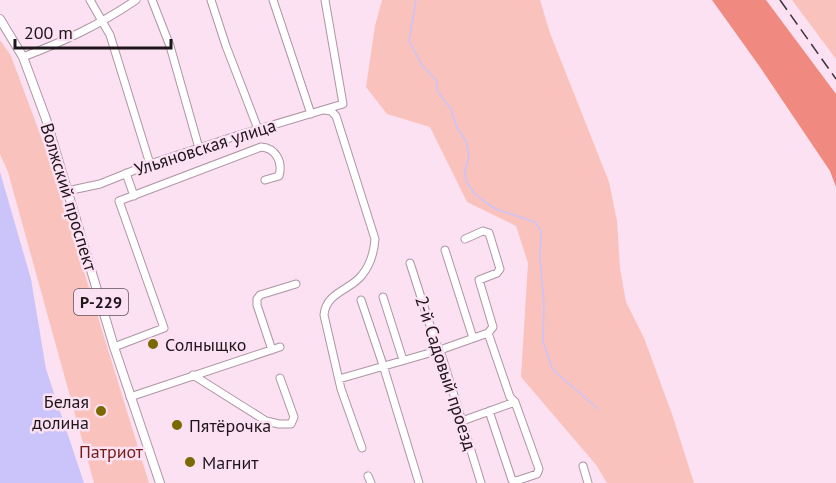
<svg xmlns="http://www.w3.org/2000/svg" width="836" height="483" viewBox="0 0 836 483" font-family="'PT Sans',sans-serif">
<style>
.green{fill:#fac2bc}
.forest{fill:#f0897f}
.water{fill:#cbc4fa}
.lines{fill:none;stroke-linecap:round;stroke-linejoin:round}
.stream{stroke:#cbc4fa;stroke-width:1.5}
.minor-casing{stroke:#ad95a5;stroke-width:9}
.major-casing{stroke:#ad95a5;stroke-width:10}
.minor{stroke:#fff;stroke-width:7}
.major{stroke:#fff;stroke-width:8}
.rail{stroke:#3d3139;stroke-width:1.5;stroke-dasharray:12 6;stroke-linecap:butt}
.poi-dot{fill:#7a6900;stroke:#fbe1f2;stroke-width:2}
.labels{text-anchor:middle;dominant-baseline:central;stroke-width:5;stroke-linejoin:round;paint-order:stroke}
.shield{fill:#fbe1f2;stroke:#61535c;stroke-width:1.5}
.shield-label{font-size:16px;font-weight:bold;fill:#1f161c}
.street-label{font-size:18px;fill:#1f161c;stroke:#fbe1f2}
.poi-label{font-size:18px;fill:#1f161c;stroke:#fbe1f2;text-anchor:start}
.park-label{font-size:18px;fill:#761b1a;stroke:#fbe1f2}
</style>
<rect width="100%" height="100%" fill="#fbe1f2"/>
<!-- green -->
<path class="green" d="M382,0H540L550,33L609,182L617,221L620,268L626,302L644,338L672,414L694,483H607L597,466L521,377L528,263L516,226L467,202L430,127L387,114L366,87L375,26Z
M792,0H836V59Z
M0,40L11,56L50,161L149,483H94L8,172L0,154Z"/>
<!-- forest -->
<path class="forest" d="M712,0H766L836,94V187L830,171L760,67Z"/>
<!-- water -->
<path class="water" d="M0,172L31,279L46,369L84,483H0Z"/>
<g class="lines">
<!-- stream -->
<path class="stream" d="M416,0L409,41L422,65L436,80L438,92L451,109L457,128L466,141L469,155L465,171L466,181L474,193L485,202L496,209L535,222L541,231L540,259L544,304L543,342L553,370L598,409"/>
<!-- minor casing -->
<g class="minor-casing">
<path id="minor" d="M90,0L110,35L150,164
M152,0L170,46L199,148
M211,0L226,46L258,129
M273,0L311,114
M23,57C65,41 99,25 136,0
M324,110L331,111L336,116L375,239C374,252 371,264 362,275C351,290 326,292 324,315L341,389L362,448
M126,173L134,196
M67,191L100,184L150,164L239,135L343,104L325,0
M465,239L483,231L489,233L500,269L497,273L479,280L493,327L488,333
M445,250L473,338
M410,263L436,344L440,350L481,483
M383,297L403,360
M361,300L383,365L419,483
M488,333L510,397L515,402L539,469L537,474L516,481L512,480L489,411
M114,347L164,328L119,201L261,147C276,148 283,162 279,176L265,180
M272,350L257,305V299L260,295L296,284
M193,375L266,421L279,424H291L294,417L280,378
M339,379L440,350L488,333
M130,397L280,347
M462,421L515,402
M583,466L588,483
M368,476L371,483"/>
</g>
<!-- major casing -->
<g class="major-casing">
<path id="major" d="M0,19L23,57L46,119L114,347L160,483"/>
</g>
<!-- minor -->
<use href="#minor" class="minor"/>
<!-- major -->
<use href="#major" class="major"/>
<!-- rail -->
<path class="rail" d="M780,0L836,79"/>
</g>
<!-- markers -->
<g class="poi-dot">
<circle cx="153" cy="344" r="6"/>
<circle cx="101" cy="411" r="6"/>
<circle cx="177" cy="425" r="6"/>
<circle cx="190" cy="462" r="6"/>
</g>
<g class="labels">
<!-- shield labels -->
<rect class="shield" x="74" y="289" width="54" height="26" rx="4.5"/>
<g class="shield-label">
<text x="101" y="302">Р-229</text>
</g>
<!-- street labels -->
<g class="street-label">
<text transform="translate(205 147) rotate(-18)">Ульяновская улица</text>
<text transform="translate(69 197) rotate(73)">Волжский проспект</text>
<text transform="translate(446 373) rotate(72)">2-й Садовый проезд</text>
</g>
<!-- poi labels -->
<g class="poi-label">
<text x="165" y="344">Солныщко</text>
<text x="89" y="401" text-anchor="end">Белая<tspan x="89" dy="21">долина</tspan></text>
<text x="189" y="425">Пятёрочка</text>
<text x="202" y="462">Магнит</text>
</g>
<!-- park labels -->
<g class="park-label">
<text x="111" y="451">Патриот</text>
</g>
</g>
<!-- scale -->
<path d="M15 39v9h156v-9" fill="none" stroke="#1f161c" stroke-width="3"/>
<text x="24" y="39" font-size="18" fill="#1f161c" stroke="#fbe1f2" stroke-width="4.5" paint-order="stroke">200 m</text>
</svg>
